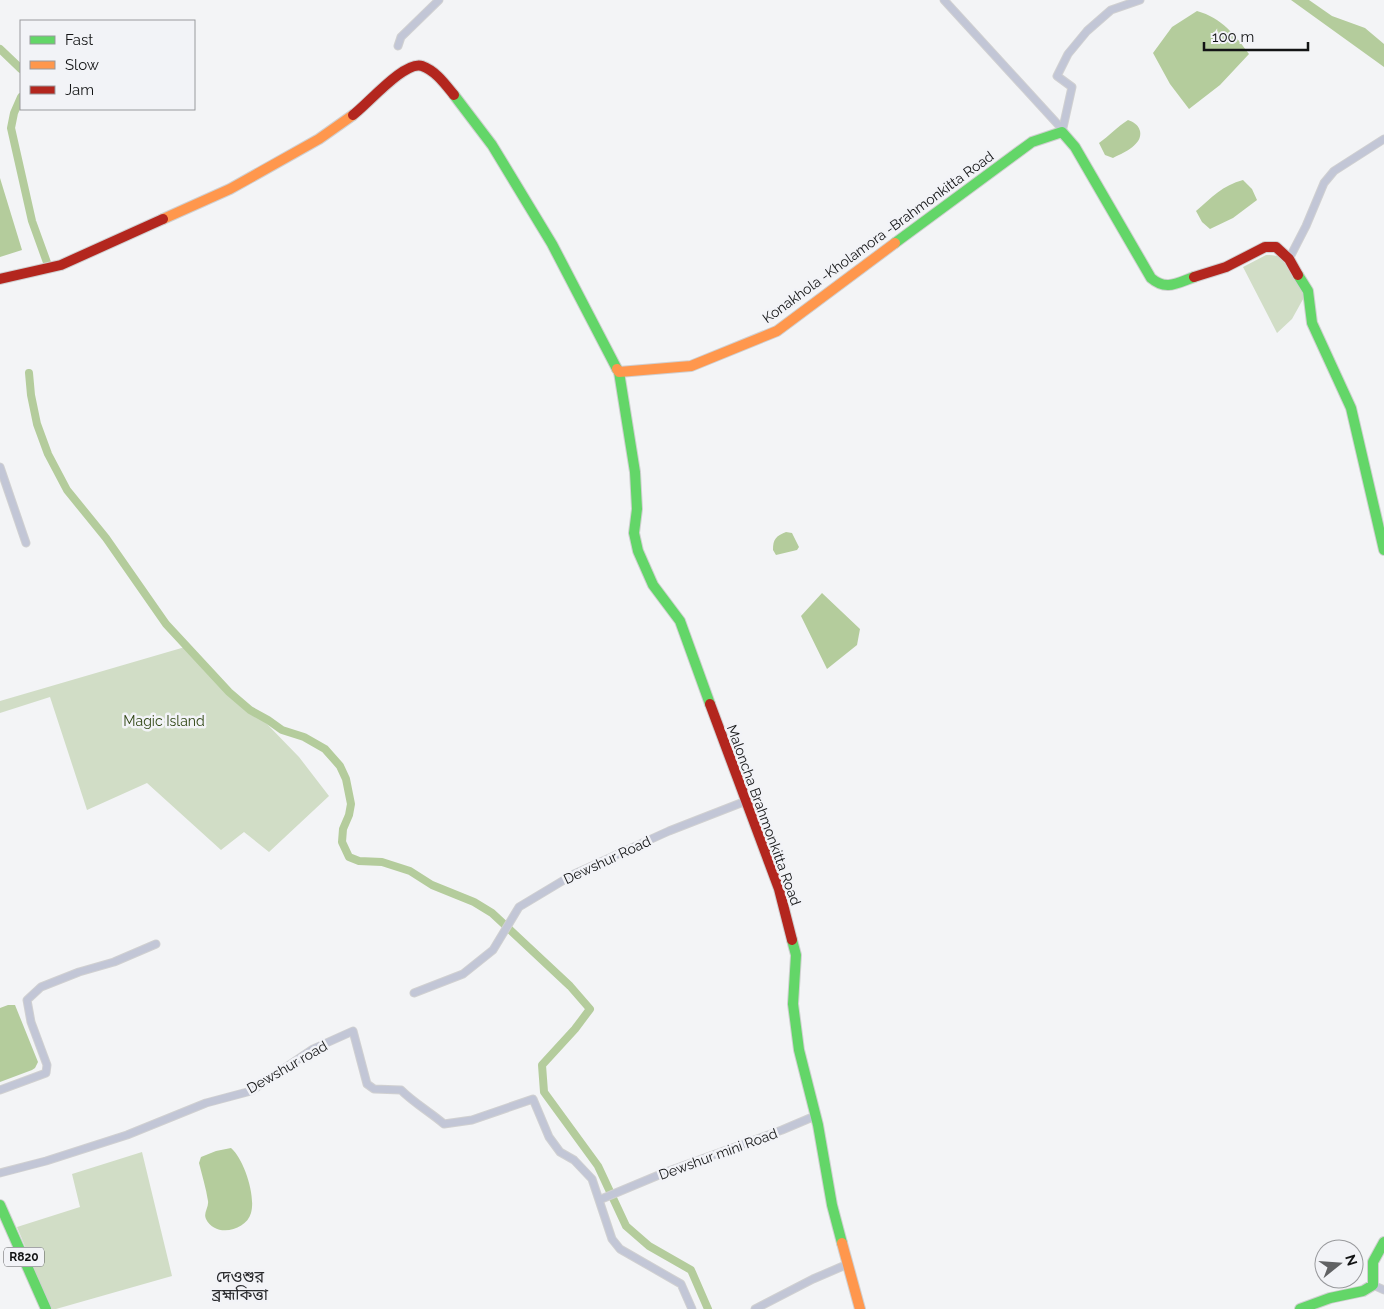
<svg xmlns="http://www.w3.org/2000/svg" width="1384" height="1309" viewBox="0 0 1384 1309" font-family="Raleway,'Noto Sans Bengali',sans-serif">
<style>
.green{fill:#d1ddc6}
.water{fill:#b4cc9c}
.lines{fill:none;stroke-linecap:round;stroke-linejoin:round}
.canal{stroke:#b4cc9c;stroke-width:8}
.street-casing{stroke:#d0d0d1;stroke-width:9}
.fast-casing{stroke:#d0d0d1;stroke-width:12}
.slow-casing{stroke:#d0d0d1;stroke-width:12}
.jam-casing{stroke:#d0d0d1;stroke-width:12}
.street{stroke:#c2c6d6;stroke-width:7}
.fast{stroke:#63d668;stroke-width:10}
.slow{stroke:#ff974d;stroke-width:10}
.jam{stroke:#b3261e;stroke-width:10}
.labels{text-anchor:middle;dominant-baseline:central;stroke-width:5;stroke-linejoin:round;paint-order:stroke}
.shield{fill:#f2f3f7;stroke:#565759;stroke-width:1}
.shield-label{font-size:12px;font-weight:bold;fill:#131415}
.street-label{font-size:14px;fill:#131415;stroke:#f2f3f7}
.park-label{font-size:14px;fill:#324816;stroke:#f2f3f7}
.quarter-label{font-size:16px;fill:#2a2b2e;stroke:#f2f3f7}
</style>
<rect width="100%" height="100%" fill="#f3f4f6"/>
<!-- green -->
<path class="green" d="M1266,255C1294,255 1295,270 1307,292L1292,319L1277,333L1243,267Z
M185,647L236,701L265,722L299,757L329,796L269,852L244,832L221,850L147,783L87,810L50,697L0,713V701Z
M142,1152L172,1276L56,1309H51L17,1227L80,1207L72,1174Z"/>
<!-- water -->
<path class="water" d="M1291,0H1309L1332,16L1365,28L1384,44V67Z
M1197,11C1222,18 1235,35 1249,54L1220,85L1189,109L1170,84L1153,53L1172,27Z
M1128,120C1133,122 1138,124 1140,131C1143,145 1123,153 1113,158L1105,155L1099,143C1109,136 1117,127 1128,120Z
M0,178L22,250L0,257Z
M1243,180L1252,189L1257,200L1233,218L1210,229L1202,222L1196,211C1211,198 1223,185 1243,180Z
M786,532L792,533L799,547L797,550L776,555L773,550C773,539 776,536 786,532Z
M822,593L860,629L857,645L827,669L801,616Z
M8,1005H15L38,1062L35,1068L32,1070L0,1082V1008Z
M231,1148C244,1159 256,1196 251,1213C246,1231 215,1238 206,1219C203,1213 209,1207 208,1201C206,1188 202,1175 199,1163L201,1157L216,1151Z"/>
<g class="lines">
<!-- canal -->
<path class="canal" d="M0,49L21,69
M21,97L14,113L11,128L32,221L49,268
M29,373L31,395L37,424L48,454L67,490L106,538L166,624L229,692L250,710L268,720L282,730L304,737L325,749L340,766L346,779L351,804L349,815L343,829L342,842L349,857L359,861L382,862L410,871L432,885L474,902L492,913L570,986L590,1009L575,1029L542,1065L544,1092L598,1166L626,1226L649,1246L691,1270L708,1309"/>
<!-- street casing -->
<g class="street-casing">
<path id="street" d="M944,0L1063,130
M398,46L401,37L439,0
M1062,132L1072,87L1057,76L1068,54L1087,31L1111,10L1140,0
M1289,259L1306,226L1324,183L1334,171L1384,139
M0,467L26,543
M414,993L463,974L493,950L519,907L574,874L669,831L746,801
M0,1090L46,1073L47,1065L31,1022L27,1000L41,987L79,972L114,962L156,944
M0,1173L46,1161L127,1135L206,1103L251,1091L313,1049L353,1031L367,1084L374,1089L401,1090C414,1103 430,1112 444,1124L472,1120L533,1099L549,1137L560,1152L574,1160L592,1179L612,1239L620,1249L681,1284L692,1309
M599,1200L666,1172L782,1130L815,1116
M1373,1285L1384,1290
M755,1309L813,1279L848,1264"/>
</g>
<!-- fast casing -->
<g class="fast-casing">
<path id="fast" d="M454,95L492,145L552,244L617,369
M895,243L1032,142L1062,132L1075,147L1151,278C1166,291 1177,283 1194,277
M1298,275L1308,291L1312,323L1351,408L1384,550
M619,372L635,472L637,509L634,533L638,551L653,585L680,621L710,704
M792,940L796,955L793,1004L799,1050L818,1125L832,1205L842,1243
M0,1205L46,1309
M1300,1309L1330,1298L1363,1291L1373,1285V1262L1384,1242"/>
</g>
<!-- slow casing -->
<g class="slow-casing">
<path id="slow" d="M163,219L230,189L319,139L353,115
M617,369L619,372L691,366L777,331L895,243
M842,1243L860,1309"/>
</g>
<!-- jam casing -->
<g class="jam-casing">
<path id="jam" d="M353,115C367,105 405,60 422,66C436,71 445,84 454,95
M1194,277L1226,267L1265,247H1276L1289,259L1298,275
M0,279L61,265L163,219
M710,704L779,889L792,940"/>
</g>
<!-- street -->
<use href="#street" class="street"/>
<!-- fast -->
<use href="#fast" class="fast"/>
<!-- slow -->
<use href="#slow" class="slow"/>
<!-- jam -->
<use href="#jam" class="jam"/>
</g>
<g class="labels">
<!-- shield labels -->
<rect class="shield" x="4" y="1247.5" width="40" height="19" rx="4"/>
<g class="shield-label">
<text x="24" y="1257">R820</text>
</g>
<!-- street labels -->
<g class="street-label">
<text transform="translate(878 237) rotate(-36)">Konakhola -Kholamora -Brahmonkitta Road</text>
<text transform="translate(764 815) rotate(70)">Maloncha Brahmonkitta Road</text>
<text transform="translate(607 860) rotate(-25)">Dewshur Road</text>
<text transform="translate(287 1067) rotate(-30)">Dewshur road</text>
<text transform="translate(718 1154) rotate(-20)">Dewshur mini Road</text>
</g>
<!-- park labels -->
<g class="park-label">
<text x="164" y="721">Magic Island</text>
</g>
<!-- quarter labels -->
<g class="quarter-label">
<text x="240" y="1276">দেওশুর<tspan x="240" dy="18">ব্রহ্মকিত্তা</tspan></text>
</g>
</g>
<!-- legend -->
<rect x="20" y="20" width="175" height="90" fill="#f2f3f7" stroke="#999a9d"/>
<rect x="30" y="36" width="25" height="8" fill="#63d668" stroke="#999a9d"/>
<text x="65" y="45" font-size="15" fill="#131415">Fast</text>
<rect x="30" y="61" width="25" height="8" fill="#ff974d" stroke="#999a9d"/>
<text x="65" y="70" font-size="15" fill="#131415">Slow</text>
<rect x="30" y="86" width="25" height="8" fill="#b3261e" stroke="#999a9d"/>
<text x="65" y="95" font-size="15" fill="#131415">Jam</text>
<!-- north arrow -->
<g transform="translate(1339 1264) rotate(73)"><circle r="24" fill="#f2f3f7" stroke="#999a9d"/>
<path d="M0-4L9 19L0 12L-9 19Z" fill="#616264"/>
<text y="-8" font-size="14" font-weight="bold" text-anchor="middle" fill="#131415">N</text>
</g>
<!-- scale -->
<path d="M1204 42v8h104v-8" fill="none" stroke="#131415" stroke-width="2.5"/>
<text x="1212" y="42" font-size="15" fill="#131415" stroke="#f2f3f7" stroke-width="4" paint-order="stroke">100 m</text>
</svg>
